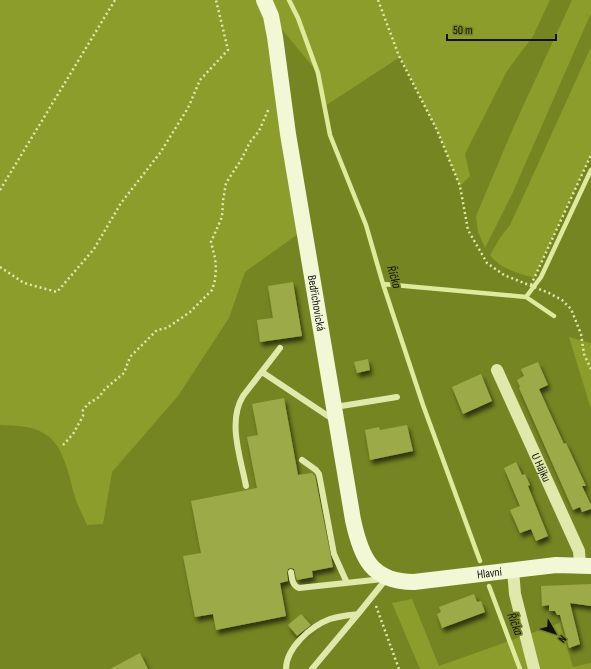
<svg xmlns="http://www.w3.org/2000/svg" width="591" height="669" viewBox="0 0 591 669" font-family="'Sofia Sans Condensed',sans-serif">
<style>
.green{fill:#8c9d2c}
.lines{fill:none;stroke-linecap:round;stroke-linejoin:round}
.stream{stroke:#e0ea9f;stroke-width:4.5}
.building{fill:#9cab46;filter:url(#shadow)}
.path{stroke:#e0e9ab;stroke-width:2.5;stroke-dasharray:2 3;stroke-linecap:butt}
.lane{stroke:#e0e9ab;stroke-width:6}
.street{stroke:#e0e9ab;stroke-width:12}
.secondary{stroke:#f2f7d6;stroke-width:16}
.labels{text-anchor:middle;dominant-baseline:central;stroke-width:3.5;stroke-linejoin:round;paint-order:stroke}
.street-label{font-size:12px;fill:#111;stroke:#758522}
.water-label{font-size:13px;font-style:italic;fill:#111;stroke:#758522}
</style>
<defs>
<filter id="shadow"><feDropShadow dx="2.5" dy="4.5" stdDeviation="2" flood-color="#0009"/></filter>
</defs>
<rect width="100%" height="100%" fill="#758522"/>
<!-- green -->
<path class="green" d="M0,0H256L267,27L298,234L245,272L229,318L178,396L112,472L103,524L87,525C84,518 80,510 77,503C68,478 66,440 37,430C25,425 12,426 0,425Z
M264,0H550L533,36L507,71L465,154L470,176L460,186L437,130L400,57L325,106L318,73L271,16Z
M572,0H591V13L513,192L485,248L478,232L476,216L514,126Z
M591,47V155L534,278C519,273 500,269 490,255L500,238L510,225L523,197Z
M569,337L591,343V409Z
M412,599L439,666L560,623L573,667L591,663V669H420L392,603Z"/>
<g class="lines">
<!-- stream -->
<path class="stream" d="M289,0L298,18L318,73L330,135L366,225L383,284L423,405L480,561
M383,284L526,297L554,316
M526,297L541,277L591,170
M489,586L520,669"/>
</g>
<!-- building -->
<path class="building" d="M293,282L302,336L260,342L257,320L273,318L268,286Z
M368,359L370,370L357,373L354,362Z
M538,362L548,385L539,389L564,444L566,443L586,486H582L591,505V509L582,512L580,507L573,510L519,388L520,387L517,380L524,376L521,369Z
M481,374L492,401L463,414L452,387Z
M284,398L298,475L312,473L315,476L333,567L312,571L313,577L297,580L294,569L291,568L288,569L287,573L288,581L280,583L286,616L216,630L213,614L195,617L183,556L201,553L191,501L257,488L247,437L258,435L252,404Z
M407,425L413,451L370,460L365,430L379,427L380,430Z
M516,462L522,475L525,474L530,485L528,486L548,536L536,541L531,529L520,533L510,510L520,506L504,468Z
M591,584V606L570,603L580,644L569,648L560,615H557L555,611H549V605L542,606L541,586Z
M474,594L477,602L481,601L485,612L442,628L437,614L441,612L439,607Z
M301,614L311,625L297,636L288,625Z
M140,653L148,669H110Z"/>
<g class="lines">
<!-- path -->
<path class="path" d="M378,0L399,56L437,130L460,186L468,230L487,263L504,275L549,293L562,300L571,309L581,334L584,354L591,369
M0,190L115,0
M0,267L24,283L57,292L94,249L121,203L160,153L188,108L200,80L228,50L216,0
M531,285L591,155
M63,445L73,434L83,416V410L88,404L99,397L105,389L124,373L130,357L157,330L167,328L190,312L212,290L215,280L216,269L215,258L211,242L222,217L223,201L226,183L241,160L250,142L259,131L269,108
M376,606L399,669"/>
<!-- lane -->
<path class="lane" d="M262,372L334,420
M335,407L397,397
M302,460L316,470L319,474L334,554L347,583
M246,486C241,459 227,422 243,396L280,348
M291,572C292,579 292,585 299,588L383,579
M358,614L387,578
M286,669C286,648 311,626 330,619C339,616 349,615 358,614L312,669"/>
<!-- street -->
<g class="street">
<path id="s1" d="M497,370L579,551L580,565"/>
<path d="M513,570L515,594L534,669"/>
</g>
<!-- secondary -->
<path class="secondary" id="s2" d="M264,0L271,16L275,37L288,134L353,520C361,557 371,582 414,582L556,565L591,566"/>
</g>
<g class="labels">
<!-- street labels -->
<g class="street-label">
<text stroke="none"><textPath href="#s2" startOffset="308">Bedřichovická</textPath></text>
<text stroke="none"><textPath href="#s1" startOffset="107">U Hájku</textPath></text>
<text stroke="none"><textPath href="#s2" startOffset="701">Hlavní</textPath></text>
</g>
<!-- water labels -->
<g class="water-label">
<text transform="translate(394 277) rotate(73)">Říčka</text>
<text transform="translate(515 624) rotate(70)">Říčka</text>
</g>
</g>
<!-- north arrow -->
<g transform="translate(555 633) rotate(129)" stroke="#758522" stroke-width="3" paint-order="stroke">
<path d="M0-3L7 15L0 10L-7 15Z" fill="#111111"/>
<text y="-6" font-size="11" font-weight="bold" text-anchor="middle" fill="#111111">N</text>
</g>
<!-- scale -->
<path d="M447 34v6h109v-6" fill="none" stroke="#111111" stroke-width="2"/>
<text x="453" y="34" font-size="12" fill="#111111" stroke="#758522" stroke-width="3" paint-order="stroke">50 m</text>
</svg>
